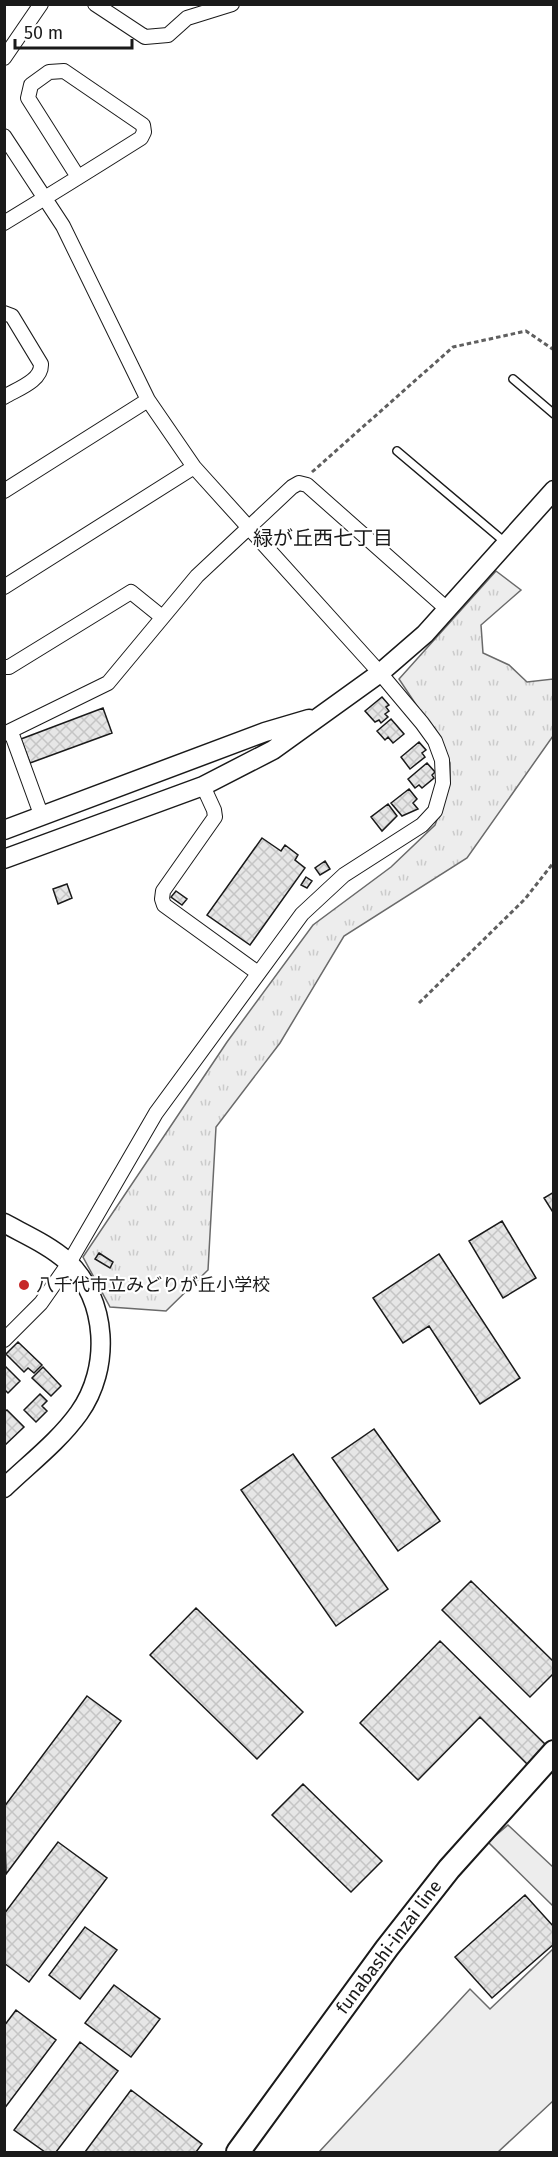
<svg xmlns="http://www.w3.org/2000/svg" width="558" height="2157" viewBox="0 0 558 2157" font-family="'Fira Sans','Noto Sans JP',sans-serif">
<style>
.park{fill:url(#park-tufts);stroke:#6a6a6a;stroke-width:1.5}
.built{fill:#ededed;stroke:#6a6a6a;stroke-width:1.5}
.building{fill:url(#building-cross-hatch);stroke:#1a1a1a;stroke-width:1.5}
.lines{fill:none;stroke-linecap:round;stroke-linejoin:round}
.service-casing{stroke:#1a1a1a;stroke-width:10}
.minor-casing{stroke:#1a1a1a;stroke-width:16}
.tertiary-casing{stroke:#1a1a1a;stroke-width:21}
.primary-casing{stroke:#1a1a1a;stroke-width:26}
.path{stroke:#5f5f5f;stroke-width:3;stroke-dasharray:4.5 3;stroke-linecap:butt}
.service{stroke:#fff;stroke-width:7}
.minor{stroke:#fff;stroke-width:14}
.tertiary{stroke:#fff;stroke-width:18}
.primary{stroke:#fff;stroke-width:22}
.poi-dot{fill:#c62828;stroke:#fff;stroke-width:2}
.labels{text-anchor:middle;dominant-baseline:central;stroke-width:4.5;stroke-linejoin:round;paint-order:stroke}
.poi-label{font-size:18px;fill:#1a1a1a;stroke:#fff;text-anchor:start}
.street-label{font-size:18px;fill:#1a1a1a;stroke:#fff}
.neighbourhood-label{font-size:20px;fill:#1a1a1a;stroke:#fff}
</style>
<defs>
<pattern id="park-tufts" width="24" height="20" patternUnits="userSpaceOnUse" patternTransform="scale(1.5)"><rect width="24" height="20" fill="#ededed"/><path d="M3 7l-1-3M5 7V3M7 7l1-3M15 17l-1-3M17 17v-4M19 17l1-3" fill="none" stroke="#cbcbcb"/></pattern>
<pattern id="building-cross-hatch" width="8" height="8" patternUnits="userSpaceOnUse" patternTransform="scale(1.5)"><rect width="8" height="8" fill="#e6e6e6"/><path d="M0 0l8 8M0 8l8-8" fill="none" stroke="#c5c5c5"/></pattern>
</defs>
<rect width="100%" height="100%" fill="#fff"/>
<!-- park -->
<path class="park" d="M496,571L521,590L481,625L483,653L509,665L527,682L553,679V736L467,858L344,936L280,1043L216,1127L208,1270L166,1311L110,1307L83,1257L227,1042L313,925L391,867L435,825L450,783V763L441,742L399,679Z"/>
<!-- built -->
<path class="built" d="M508,1825L553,1867V1906L488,1842Z
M553,1949V2101L498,2152H319L470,1989L490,2009Z"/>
<!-- building -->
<path class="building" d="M382,697L389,705L386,707L389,711L385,714L388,717L381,723L379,720L375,722L365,711Z
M103,708L112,733L30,763L21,739Z
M391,719L404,734L393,743L388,737L385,740L377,731Z
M419,742L426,750L422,753L425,757L410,769L401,757Z
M427,763L435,772L432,775L434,778L422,788L419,785L415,788L408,779Z
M409,789L417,799L413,803L418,809L402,816L391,803Z
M388,804L397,816L382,831L371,817Z
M262,838L281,851L285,845L298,855L295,860L305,868L250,945L207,915Z
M325,861L330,869L320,875L315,868Z
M306,877L312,881L307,888L301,885Z
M67,884L72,898L58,904L53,889Z
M176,891L187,899L182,905L171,897Z
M554,1192V1214L544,1198Z
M502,1221L536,1278L503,1298L469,1241Z
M99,1253L113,1262L110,1268L95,1259Z
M439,1254L520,1378L480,1404L429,1326L403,1343L373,1298Z
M18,1342L42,1365L34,1373L28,1368L24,1372L6,1354Z
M4,1365L20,1381L8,1393L4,1389Z
M43,1367L61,1386L51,1396L32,1378Z
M40,1394L47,1401L42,1406L47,1411L36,1422L24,1410Z
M7,1410L24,1427L4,1446V1412Z
M374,1429L440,1521L398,1551L332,1458Z
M293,1454L388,1589L336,1626L241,1490Z
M471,1581L554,1662V1673L530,1697L442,1610Z
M196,1608L303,1712L257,1759L150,1655Z
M440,1641L547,1746L528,1765L480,1717L418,1780L360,1723Z
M87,1696L121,1721L6,1874L4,1807Z
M303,1784L382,1861L351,1892L272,1815Z
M58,1842L107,1878L29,1982L4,1963V1914Z
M525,1895L554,1927V1944L492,1998L455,1957Z
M85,1927L117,1950L80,1999L49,1975Z
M114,1985L160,2019L131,2057L85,2023Z
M16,2010L56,2040L4,2109V2026Z
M80,2042L118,2071L56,2152H45L14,2130Z
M131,2090L202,2144L196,2152H85Z"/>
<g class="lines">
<!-- service casing -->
<g class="service-casing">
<path id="service" d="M513,379L554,414
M397,451L506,543"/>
</g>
<!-- minor casing -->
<g class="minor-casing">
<path id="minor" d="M95,4L145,37L168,35L187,18L232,4
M4,58L41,4
M4,136L63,226L148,400L194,467L380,673L422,723L435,741L442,760L443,783L435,811L422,825L344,875L302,914L156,1113L69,1263L41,1303L4,1340
M4,223C50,195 95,167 141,138L144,132L143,125L64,71L49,72L31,85L28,98L78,177
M4,313L12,316L41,364C42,381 17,389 4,397
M4,491L148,400
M4,587L194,467
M4,667H9L131,592L162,617
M11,732L42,817
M4,734L108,683L197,576L292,487L299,483L307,485L447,609
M203,786L214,810L215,817L163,891L162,899L164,905L258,973"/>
</g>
<!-- tertiary casing -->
<g class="tertiary-casing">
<path id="tertiary" d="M4,830L265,732L309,719
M4,859L203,786L273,750L380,673L425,634L554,490
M4,1223C26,1235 49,1245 67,1261C108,1300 111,1368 79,1413C59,1441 29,1464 4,1488"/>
</g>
<!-- primary casing -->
<g class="primary-casing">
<path id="primary" d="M238,2152L387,1948L449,1869L554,1752"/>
</g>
<!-- path -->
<path class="path" d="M312,472L453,347L526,331L554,350
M419,1003L525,899L554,862"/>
<!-- service -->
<use href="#service" class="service"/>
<!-- minor -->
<use href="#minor" class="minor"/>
<!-- tertiary -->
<use href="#tertiary" class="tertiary"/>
<!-- primary -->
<use href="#primary" class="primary"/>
</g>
<!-- markers -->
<circle class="poi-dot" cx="24" cy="1285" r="6"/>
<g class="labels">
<!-- poi labels -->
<g class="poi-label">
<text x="36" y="1285">八千代市立みどりが丘小学校</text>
</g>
<!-- street labels -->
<g class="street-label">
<text transform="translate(389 1947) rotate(-53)">funabashi-inzai line</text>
</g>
<!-- neighbourhood labels -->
<g class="neighbourhood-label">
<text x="323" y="538">緑が丘西七丁目</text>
</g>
</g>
<!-- border -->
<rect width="558" height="2157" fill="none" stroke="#1a1a1a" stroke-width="12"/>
<!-- scale -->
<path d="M15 39v9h117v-9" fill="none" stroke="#1a1a1a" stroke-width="3"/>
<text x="24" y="39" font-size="18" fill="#1a1a1a" stroke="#ffffff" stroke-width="4.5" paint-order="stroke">50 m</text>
</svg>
